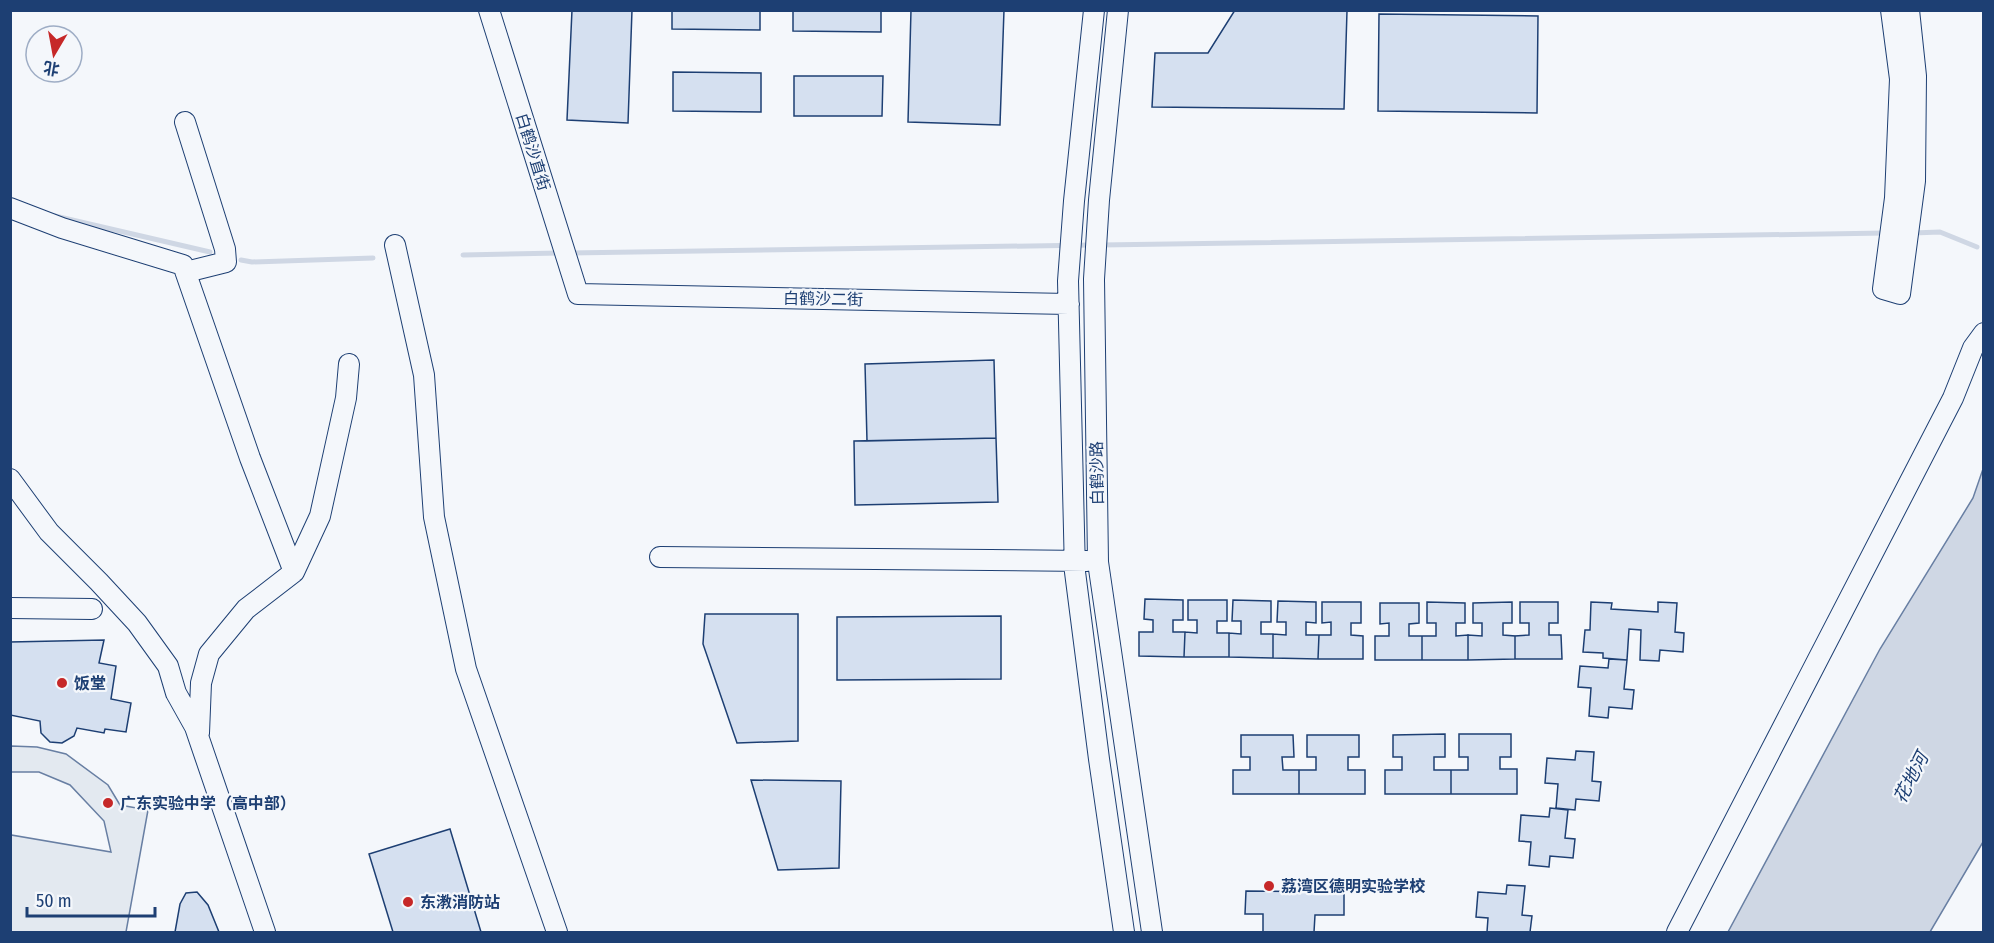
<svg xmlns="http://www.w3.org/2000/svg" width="1994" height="943" viewBox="0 0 1994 943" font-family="'Fira Sans Condensed','Noto Sans SC',sans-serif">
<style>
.green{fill:#e3e9f0;stroke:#687fa3;stroke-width:1.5}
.water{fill:#cfd7e4;stroke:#687fa3;stroke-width:1.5}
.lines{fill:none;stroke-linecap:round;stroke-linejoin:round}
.stream{stroke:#cfd7e4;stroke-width:5}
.building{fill:#d5e0f0;stroke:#1d3f73;stroke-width:1.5}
.minor-casing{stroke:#1d3f73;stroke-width:22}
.minor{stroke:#f4f7fb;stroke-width:20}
.poi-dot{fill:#c62828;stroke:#f4f7fb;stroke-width:2}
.labels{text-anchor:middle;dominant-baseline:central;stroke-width:4.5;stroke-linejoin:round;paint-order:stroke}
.street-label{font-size:16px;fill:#1d3f73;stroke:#f4f7fb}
.poi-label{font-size:16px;font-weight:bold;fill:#1d3f73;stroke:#f4f7fb;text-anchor:start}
.water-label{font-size:18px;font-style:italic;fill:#1d3f73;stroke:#f4f7fb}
</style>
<rect width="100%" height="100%" fill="#f4f7fb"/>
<!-- green -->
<path class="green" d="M11,746L37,747L66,754L108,785L120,805L148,810L126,932H11V835L111,852L104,821L70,785L39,772H11Z"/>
<!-- water -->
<path class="water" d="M1983,469V842L1930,932H1728L1880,649L1973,498Z"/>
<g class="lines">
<!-- stream -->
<path class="stream" d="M55,216L210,252
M1913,233L1940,232L1977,247
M1101,245L1886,233
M570,253L1091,245
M463,255L560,253
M241,260L252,262L373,258"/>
</g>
<!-- building -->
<path class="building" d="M572,10H632L628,123L567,120Z
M672,10H760V30L672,29Z
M793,10H881V32L793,31Z
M911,10H1004L1000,125L908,122Z
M1235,10L1347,11L1344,109L1152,107L1155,53H1208Z
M1379,14L1538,16L1537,113L1378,111Z
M673,72L761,73V112L673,111Z
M794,76H883L882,116H794Z
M994,360L996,438L867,441L865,364Z
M996,438L998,502L855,505L854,441Z
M1145,599L1183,600V620H1173V632H1185L1184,657L1139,656V632H1153V620L1144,619Z
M1188,600H1227V621H1217V633H1229V657H1184L1185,632L1197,633V620H1188Z
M1233,600L1271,601V622H1261V634H1273V658L1229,657V633L1241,634V621H1232Z
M1278,601L1316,602V623L1306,622V635H1319L1318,659L1273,658V634L1286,635V622H1277Z
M1322,602H1361V623H1351V635L1363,636V659H1318L1319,635H1331V622L1322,623Z
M1427,602L1465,603V623H1456V636L1468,635V660H1422V636H1436V623H1427Z
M1512,602V623H1503V635L1515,636V659L1468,660V635L1482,636V623H1473V603Z
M1520,602H1558V623H1549V635H1561L1562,659H1515V636L1529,635V623H1520Z
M1591,602L1612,603L1611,609L1658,612V602L1677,603L1675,632L1684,633L1683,652L1660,650L1659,661L1640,660L1641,630L1629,629L1627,660L1603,658V653L1583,652L1585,630H1590Z
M1380,603H1419V623L1409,624V636H1422V660H1375V636H1389V623L1380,624Z
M705,614H798V741L737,743L703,644Z
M1001,616V679L837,680V617Z
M104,640L99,663L116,666L111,699L131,703L126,732L105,729L104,733L77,728L74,736L62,743L50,742L41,733L40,721L10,715V642Z
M1609,659L1627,660L1624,689L1634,690L1632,709L1609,707L1608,718L1589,716L1591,688L1578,687L1580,666L1608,668Z
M1445,734V757H1434V770H1451V794H1385V770H1402V757H1393V735Z
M1459,734H1511V757H1500V769H1517V794H1451V770H1468V757H1459Z
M1241,735H1293L1294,757H1282L1283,770H1299V794H1233V770H1250V757H1241Z
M1307,735H1359V757H1348V770H1365V794H1299V770H1316V757H1307Z
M1576,751L1594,752L1592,781L1601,782L1599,801L1576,799L1575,810L1556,808L1558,784L1545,783L1547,758L1575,760Z
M751,780L841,781L839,868L778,870Z
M1550,808L1568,810L1565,838L1575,839L1573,858L1550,856L1549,867L1529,865L1531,842L1519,841L1521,815L1549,817Z
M450,829L481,932H393L369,854Z
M1507,885L1525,886L1522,915L1532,916L1530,932H1487L1488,918L1476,917L1478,892L1506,894Z
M1246,891L1344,892V915H1315L1314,932H1263V914H1245Z
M197,892L208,905L219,932H175L180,904L186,893Z"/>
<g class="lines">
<!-- minor casing -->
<g class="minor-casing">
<path id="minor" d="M489,10L578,294L1069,304
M1094,10L1074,201L1068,281L1075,572L1099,759L1124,932
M1118,10L1099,200L1094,279L1098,562L1152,932
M1891,10L1900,79L1895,198L1883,289L1900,294L1915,181L1916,76L1909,10
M185,122L225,249L226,262L186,272
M10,208L62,228L183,265L250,458L294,572
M395,245L424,375L434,517L466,669L557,932
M10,479L49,532L99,582L137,623L168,666L176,693L195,727L265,932
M660,557L1087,561
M10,608L92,609
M199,733L201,683L209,654L246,609L294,572L320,516L346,398L349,364
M1677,932L1953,398L1973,348L1984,333"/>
</g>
<!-- minor -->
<use href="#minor" class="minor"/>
</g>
<!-- markers -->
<g class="poi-dot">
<circle cx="62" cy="683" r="6"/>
<circle cx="108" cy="803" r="6"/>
<circle cx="1269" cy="886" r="6"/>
<circle cx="408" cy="902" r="6"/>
</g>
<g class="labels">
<!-- street labels -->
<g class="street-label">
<text transform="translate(533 152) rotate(73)">白鹤沙直街</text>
<text transform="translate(823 299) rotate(1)">白鹤沙二街</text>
<text transform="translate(1097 473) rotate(-91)">白鹤沙路</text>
</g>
<!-- poi labels -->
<g class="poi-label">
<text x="74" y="683">饭堂</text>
<text x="120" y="803">广东实验中学（高中部）</text>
<text x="1281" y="886">荔湾区德明实验学校</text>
<text x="420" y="902">东漖消防站</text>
</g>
<!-- water labels -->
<g class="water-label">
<text transform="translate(1911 778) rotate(-63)">花地河</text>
</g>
</g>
<!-- border -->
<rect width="1994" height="943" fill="none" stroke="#1d3f73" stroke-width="24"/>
<!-- north arrow -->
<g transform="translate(54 54) rotate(190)"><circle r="28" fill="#f4f7fb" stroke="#9eadc5" stroke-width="1.5"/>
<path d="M0-4.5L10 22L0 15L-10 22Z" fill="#c62828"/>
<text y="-9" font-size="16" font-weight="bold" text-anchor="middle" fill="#1d3f73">北</text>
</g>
<!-- scale -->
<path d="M27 907v9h128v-9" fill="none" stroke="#1d3f73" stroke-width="3"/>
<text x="36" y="907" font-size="18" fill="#1d3f73" stroke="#f4f7fb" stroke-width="4.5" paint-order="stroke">50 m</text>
</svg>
